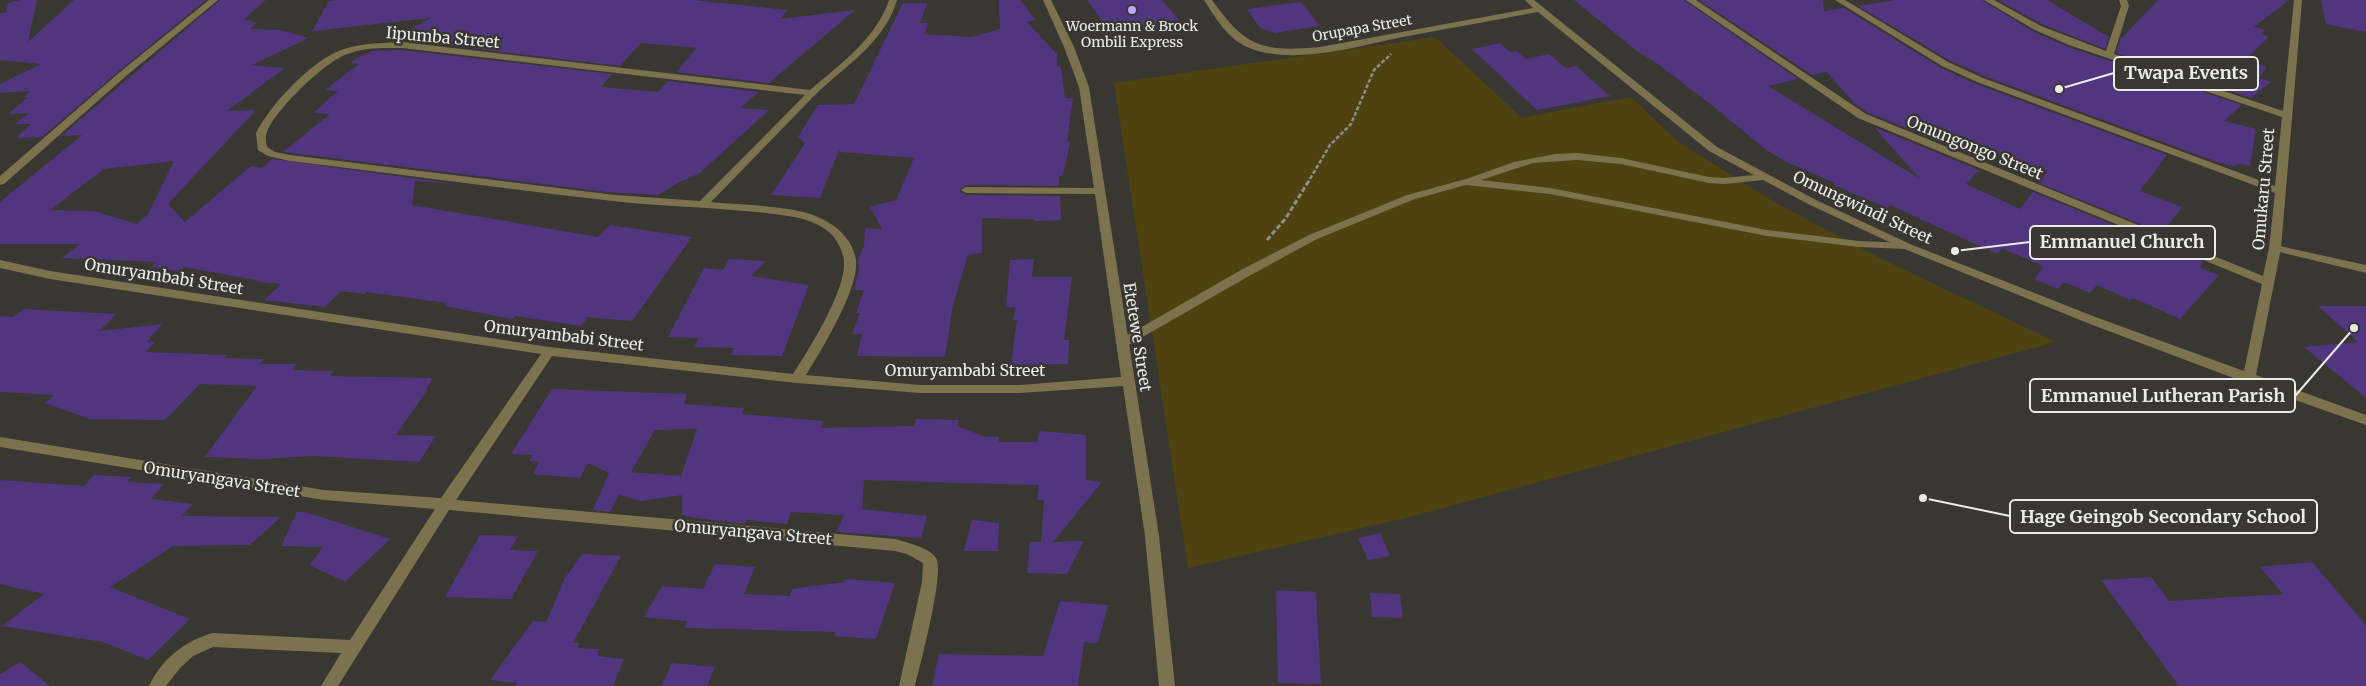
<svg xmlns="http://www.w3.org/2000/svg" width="2366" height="686" viewBox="0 0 2366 686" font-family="Merriweather,serif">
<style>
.green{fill:#4e4210}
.building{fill:#51367f;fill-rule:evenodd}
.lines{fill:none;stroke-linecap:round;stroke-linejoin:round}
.path-far1{stroke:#8e8e89;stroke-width:2.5;stroke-dasharray:4 2;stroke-linecap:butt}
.path{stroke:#8e8e89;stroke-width:3;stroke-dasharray:5 2.5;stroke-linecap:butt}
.service{fill:#7c734e;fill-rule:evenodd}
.minor{fill:#7c734e;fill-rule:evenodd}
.poi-dot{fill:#bfa9f4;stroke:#383732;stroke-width:2}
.labels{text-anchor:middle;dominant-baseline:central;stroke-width:5;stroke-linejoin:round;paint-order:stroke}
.far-poi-label{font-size:14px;fill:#ebebe7;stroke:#383732}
.far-street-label{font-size:14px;fill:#ebebe7;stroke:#383732}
.street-label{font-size:16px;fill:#ebebe7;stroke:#383732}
.leader{fill:none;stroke:#ebebe7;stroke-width:2}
.callout-dot{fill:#ebebe7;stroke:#383732;stroke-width:2}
.callout{fill:#383732;stroke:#ebebe7;stroke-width:2}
.callout-label{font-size:18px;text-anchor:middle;font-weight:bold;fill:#ebebe7}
</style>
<rect width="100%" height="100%" fill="#383732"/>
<!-- green -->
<path class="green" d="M1435,37L1522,118L1631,97L1677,141L1776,203L1880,258L2056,342L1410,517L1188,568L1114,83Z"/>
<!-- building -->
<path class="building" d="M21,0H37L28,42L74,0H206L119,71L42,137L16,138L31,124H15L29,113L8,114L28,97H24L31,91L0,93V84L41,64L0,60V13H6L8,3Z
M220,0H266L244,19L257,23L250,29L280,30L309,38L252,65L285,68L227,111L256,110L168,204L185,222L251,166L262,168L273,159L455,184L415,181L412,205L598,237L610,225L692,237L632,321L588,317L581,326L515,316L512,319L444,306L446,303L367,292L365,294L341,291L325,307L264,300L281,284L254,281L256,280L184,267L180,271L151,267L157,262L62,258L80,244H0V202L82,135L61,136ZM174,161L148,214L137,224L94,211L50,210L104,169Z
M337,0H693L788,10L780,19L855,10L769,83L676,72L697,48L641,43L620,66L402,40L390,41L431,18L312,31L329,1Z
M999,0H1020L1036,20L1027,22L1057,54V65L1061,68L1065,98H1073L1067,142H1070L1063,176H1059V186L966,185L959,191L966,195L1060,196L1061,220L1034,221V219L982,218V253L968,255L953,305L945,357L857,356L862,334H852L860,313H856L864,290H854L859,269L858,260L864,246L865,228L882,229L870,207L896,200L914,158L840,152L839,150L820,198L771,195L805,143L798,137L818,105L854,104L903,3H927L920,23H929L924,34L971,37L1000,29Z
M1087,0H1162L1179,20L1111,33Z
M1574,0H1684L1798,79L1768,86L1920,179L1874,127L1979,170L1966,184L2020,209L2033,192L2203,262L2200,268L2219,275L2180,319L2133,298L2130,300L2097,285L2090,293L2064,282L2058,289L2034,279L2044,267L2002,248L1997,254L1890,205L1887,208L1834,185L1835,183L1786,162L1765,149L1714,107L1658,64L1637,51Z
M1699,0H1823L1824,11L1844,8L1941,68L1976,84L2167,155L2140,191L2182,207L2162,233L2039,183L2048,171L1996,153L1987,161L1867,112L1855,104L1827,72L1812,75Z
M1895,0H1982L2034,32L2068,47L2242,105L2224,121L2256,129L2250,166L2238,163L2234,166L2220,163L1984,76L1949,60L1858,6Z
M1998,0H2047L2109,37L2105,49L2042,24Z
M2158,0H2289L2254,27L2265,30L2261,34L2269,37L2245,60L2267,67L2259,78L2271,82L2251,98L2116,53L2120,40Z
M2321,0H2366V32L2326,24Z
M1301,2L1320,26L1275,33L1260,28L1247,9Z
M1500,43L1510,52L1516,51L1526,59L1549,54L1566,68L1576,66L1610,96L1537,110L1472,49Z
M402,50L612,74L601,87L658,92L668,81L759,92L740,108L769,110L700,173L676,184L658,195L606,192L283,152L330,114L313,113L338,91L325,90L359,64L350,62L372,51Z
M729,259L766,261L751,276L809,285L782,356L731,355L734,348L694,347L699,338L668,337L704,268L723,270Z
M1034,259L1032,277H1072L1064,340H1069L1068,364L1011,365L1017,320H1013L1016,307H1006L1010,260Z
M2318,306H2366V398L2304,347L2358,342Z
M23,309L117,314L99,331L162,324L147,342H155L146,352L226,355L223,358L264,359L259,364H297L292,370L334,371L330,376L433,378L426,389H428L396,435L436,436L419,462L313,456L262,459L205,457L257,386L200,384L165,420L90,419L45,403L54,395L0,392V316L13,317Z
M552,389L687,394L684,404L744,408L742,414L824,421L821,428L914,426L916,419L959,420L957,426L986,437H999V442H1037L1040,431L1086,435V480L1102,482L1053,542L1084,541L1067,574L1027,573L1030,542H1041L1044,500H1037L1039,485L864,480L862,509L927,516L921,538L837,532L844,515L791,512L787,524L747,520L745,524L696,518L682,515V495L641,501L619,495L610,512L593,510L609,473L588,463L580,478L533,474L539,462L529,461L533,455L511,454ZM697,429L681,476L631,472L655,430Z
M94,475L131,477L127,482L164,484L151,499L193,504L182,516L281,517L250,545L173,546L110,587L190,619L148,660L103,642L2,626L44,594L0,584V480L84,486Z
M297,512H305L390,539L345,582L310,565L323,547L281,546Z
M972,520L999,523L998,551H964Z
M1380,533L1390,556L1368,560L1358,538Z
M480,535L518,536L510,550L538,551L511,599L445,597Z
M582,554L621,556L573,643H580L577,648L598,649V656L624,659L613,686H515L517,683L490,680L533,621L546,622L565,578Z
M2312,562L2366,625V686H2179L2101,580L2151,577L2169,601L2283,594L2260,567Z
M715,564L755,567L744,594L790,596L792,589L844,582L845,579L895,583L876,639L834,636L836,632L689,628L684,627L687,621L644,617L662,586L703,589Z
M1276,590L1316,592L1321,684L1278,683Z
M1370,593L1400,594L1403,618L1372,617Z
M1060,601L1108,605L1098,643L1084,642L1078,686H932L939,654L1043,656Z
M20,662L50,686H0V674Z
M672,663L715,667L707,686H661Z"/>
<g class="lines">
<!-- path-far1 -->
<path class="path-far1" d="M1307,184L1330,145L1351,124L1374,70L1391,54"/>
<!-- path -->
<path class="path" d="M1267,240L1286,218L1308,182"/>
<!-- service -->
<path class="service" d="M1577,153L1621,158L1709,177L1724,178L1764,174L1769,177L1764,180L1724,184L1709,183L1621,164L1577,160L1533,163L1481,180L1550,188L1767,230L1859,241L1906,243L1912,246L1906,249L1859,247L1767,236L1550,194L1466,185L1415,199L1317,239L1249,276L1127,346L1123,347L1117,343L1119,340L1241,270L1309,235L1407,195L1466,179L1514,162L1555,154Z
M2275,245L2366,265V273L2271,250L2269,248Z"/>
<!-- minor -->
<path class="minor" d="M209,0H218L126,76L4,184L0,185V176L120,72Z
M889,0H897C884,44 844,66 813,97C779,132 745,167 711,202C740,205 771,205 799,211C824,216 853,233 856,261C859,289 821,351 806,375L920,385H1020L1121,377L1095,194L966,193L961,190L966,187L1094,188L1079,87L1064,47L1043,0H1051L1074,47L1089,87L1159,536L1175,686H1159L1145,536L1123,386L1020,393H920L797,383L552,356L456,500L895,539C905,542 931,548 936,558C945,573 920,665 915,686H899L922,582L923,563L907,554L895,551L449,510L338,686H321L341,653L213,647L193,656L180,668L166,686H149C162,659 184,641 213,633L350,640L435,509L324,500L0,447V437L324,490L441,498L541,354L50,279L0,268V260L50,271L549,347L793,374C809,349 846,291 844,261C844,254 838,243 834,237C825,226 807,219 794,217C734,207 673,208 613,201C505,189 398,174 290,161L268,156L258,150L256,133C270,105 311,61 341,50C360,43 381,43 402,42L810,90C840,64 876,39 889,0ZM402,48L805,95L700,201L615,195L290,155L275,152L267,147C266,142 265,136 267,132C275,110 324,63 345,55C363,47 383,48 402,48Z
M1204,0H1212C1246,48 1263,52 1320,47L1533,8L1525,0H1534L1717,147L1816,200L1910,244L2098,318L2244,371L2262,284L1858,118L1686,0H1696L1866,114L2263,276L2269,248L2275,193L1977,82L1942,66L1835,0H1845L1948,62L1983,78L2275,186L2282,117L2069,45L2035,30L1984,0H1994L2041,26L2106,51L2121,6L2119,0H2127L2129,6L2114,54L2283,111L2294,0H2302L2281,248L2256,375L2366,415V425L2244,382L2090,324L1902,248L1808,204L1709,151L1538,12C1495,20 1451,28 1408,36C1361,45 1293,67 1247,47C1227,38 1215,17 1204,0Z"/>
</g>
<!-- markers -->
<circle class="poi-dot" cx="1132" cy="10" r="5"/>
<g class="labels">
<!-- far-poi labels -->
<g class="far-poi-label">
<text x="1132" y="26">Woermann &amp; Brock<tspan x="1132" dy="16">Ombili Express</tspan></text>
</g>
<!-- far-street labels -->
<g class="far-street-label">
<text transform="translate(1362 28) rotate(-10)">Orupapa Street</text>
</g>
<!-- street labels -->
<g class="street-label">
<text transform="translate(443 37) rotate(5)">Iipumba Street</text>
<text transform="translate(1975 147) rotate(22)">Omungongo Street</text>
<text transform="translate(2263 189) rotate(-85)">Omukaru Street</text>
<text transform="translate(1863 207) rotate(25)">Omungwindi Street</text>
<text transform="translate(164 276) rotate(9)">Omuryambabi Street</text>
<text transform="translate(564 335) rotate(7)">Omuryambabi Street</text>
<text transform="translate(1138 337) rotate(81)">Etetewe Street</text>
<text x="965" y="370">Omuryambabi Street</text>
<text transform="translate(222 479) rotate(9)">Omuryangava Street</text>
<text transform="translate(753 532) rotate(5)">Omuryangava Street</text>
</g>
</g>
<!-- callouts -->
<path class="leader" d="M2059 89L2114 73M1955 251L2030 242M2354 328L2295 396M1923 498L2010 516"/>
<g class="callout-dot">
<circle cx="2059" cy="89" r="5"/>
<circle cx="1955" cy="251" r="5"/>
<circle cx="2354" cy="328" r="5"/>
<circle cx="1923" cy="498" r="5"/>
</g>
<g class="callout">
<rect x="2114" y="57" width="144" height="33" rx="5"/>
<rect x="2030" y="226" width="185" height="33" rx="5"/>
<rect x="2030" y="379" width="265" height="33" rx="5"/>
<rect x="2010" y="500" width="307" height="33" rx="5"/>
</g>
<g class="callout-label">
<text x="2186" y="79">Twapa Events</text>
<text x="2122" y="248">Emmanuel Church</text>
<text x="2163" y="402">Emmanuel Lutheran Parish</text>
<text x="2163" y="523">Hage Geingob Secondary School</text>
</g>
</svg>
